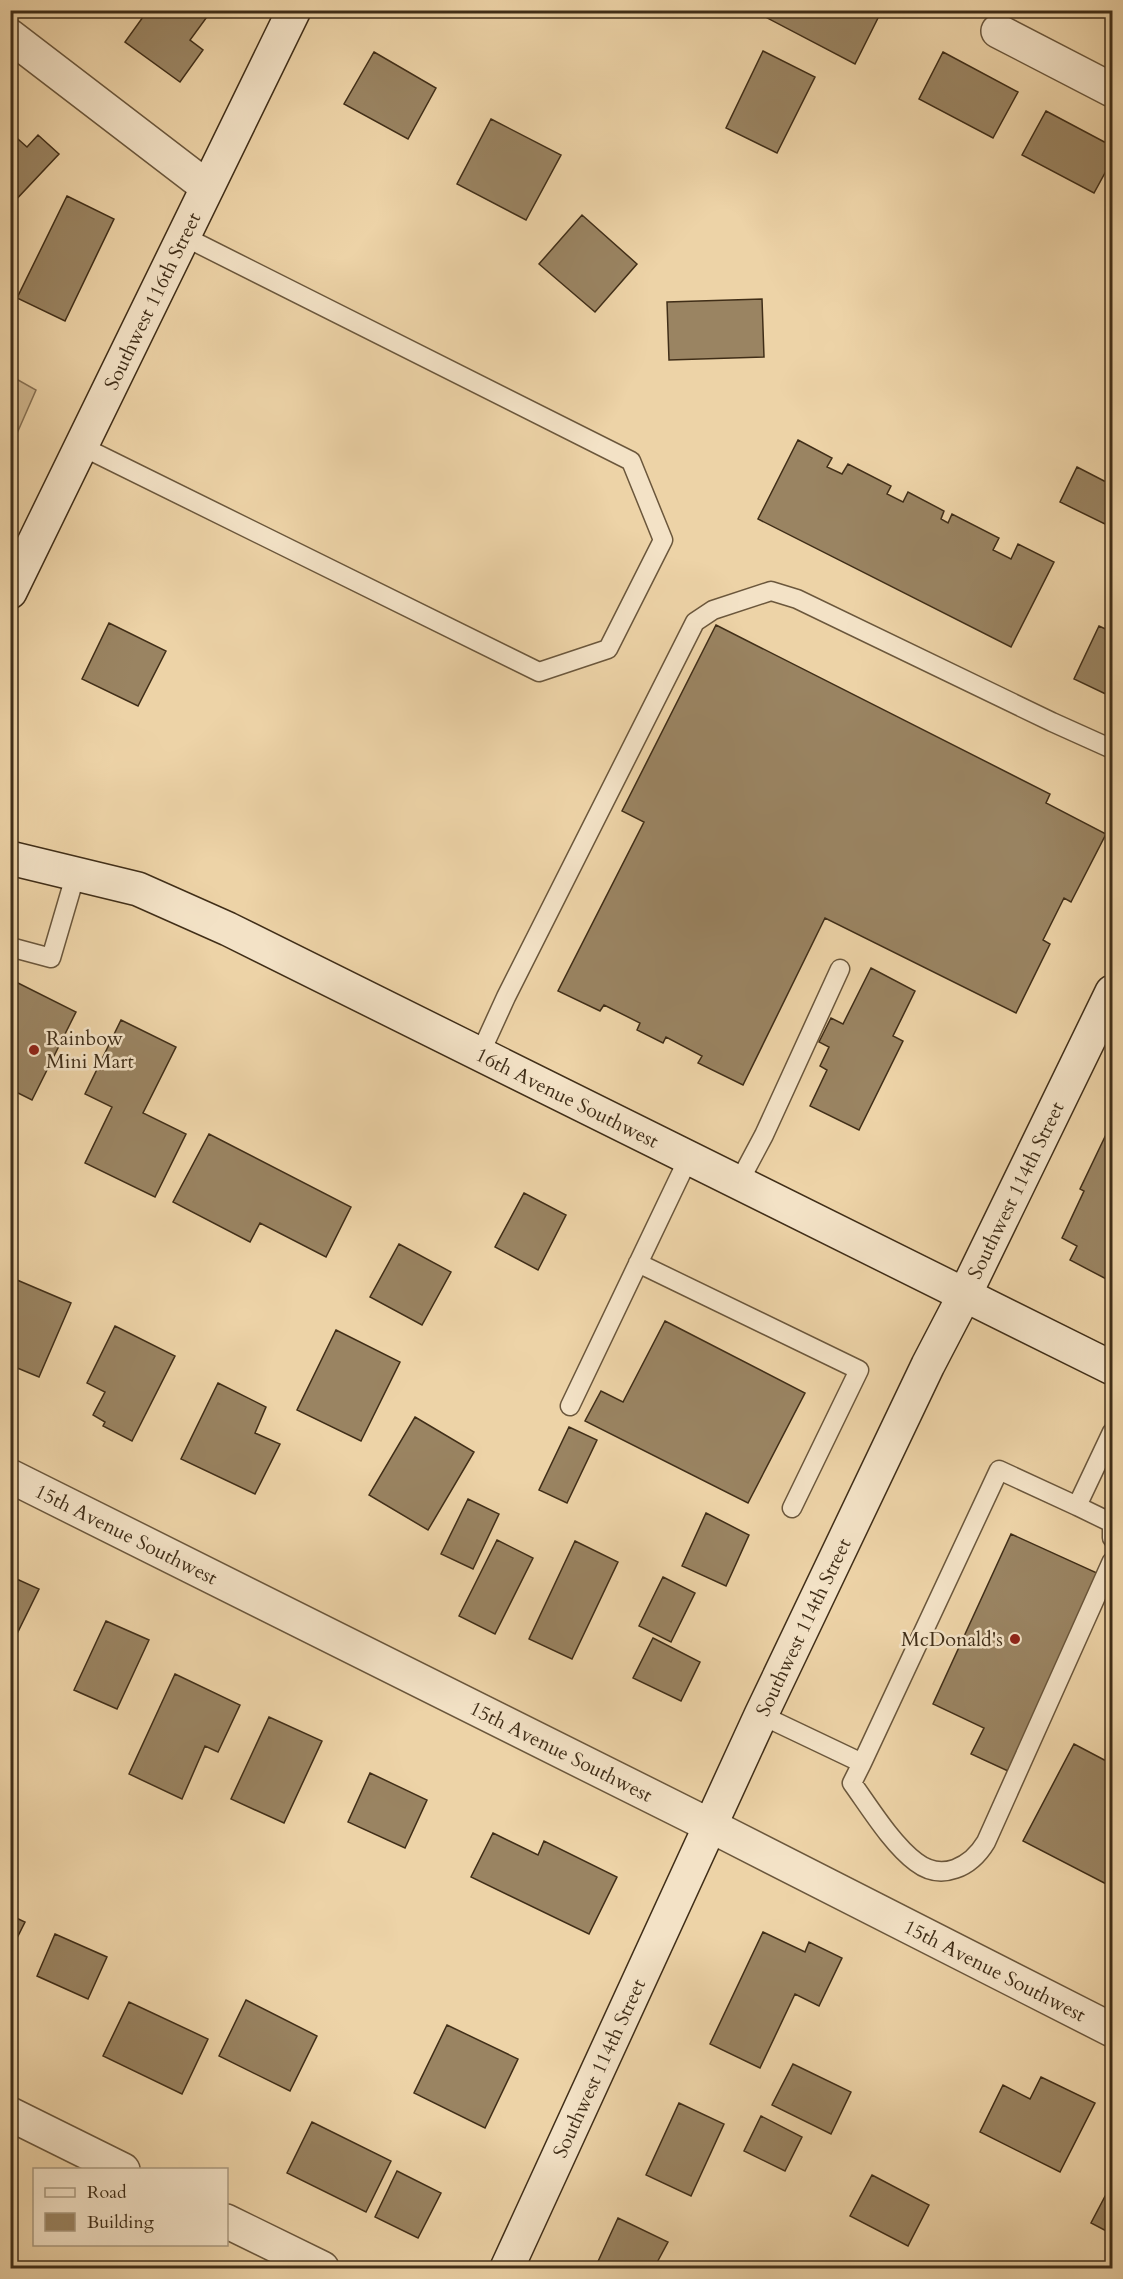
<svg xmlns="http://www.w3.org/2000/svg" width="1123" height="2279" viewBox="0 0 1123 2279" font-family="Cardo,serif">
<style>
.green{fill:#d0b78f;stroke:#887254;stroke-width:1.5}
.building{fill:#9a8462;stroke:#402e18;stroke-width:1.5}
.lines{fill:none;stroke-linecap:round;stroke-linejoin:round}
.lane-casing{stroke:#6b573c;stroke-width:21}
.street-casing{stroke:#6b573c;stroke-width:36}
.secondary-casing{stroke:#402e18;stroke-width:36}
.lane{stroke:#f3e2c6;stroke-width:18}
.street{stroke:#f3e2c6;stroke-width:33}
.secondary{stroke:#f3e2c6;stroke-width:33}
.poi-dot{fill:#8f2418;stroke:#f3e2c6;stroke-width:2}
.labels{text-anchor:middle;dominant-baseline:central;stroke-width:5;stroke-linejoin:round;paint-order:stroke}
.street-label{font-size:20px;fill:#402e18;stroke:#f3e2c6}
.poi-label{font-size:20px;fill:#402e18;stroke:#f3e2c6;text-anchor:start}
</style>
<rect width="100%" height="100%" fill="#edd3a7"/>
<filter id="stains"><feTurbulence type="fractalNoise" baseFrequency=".00333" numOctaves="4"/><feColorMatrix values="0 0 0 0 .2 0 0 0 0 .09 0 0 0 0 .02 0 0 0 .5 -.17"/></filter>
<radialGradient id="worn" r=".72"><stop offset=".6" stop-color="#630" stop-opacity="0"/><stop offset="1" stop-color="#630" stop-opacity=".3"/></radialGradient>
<!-- green -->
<path class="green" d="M11,376L36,390L11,447Z"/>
<!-- building -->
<path class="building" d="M148,10H212L190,40L203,50L180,82L125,42Z
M752,10H882L855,64Z
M763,51L815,77L777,153L726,128Z
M374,52L436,88L408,139L344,104Z
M943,52L1018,92L993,138L919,99Z
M1046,111L1112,146V160L1094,193L1022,155Z
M491,119L561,155L526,220L457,184Z
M10,132L27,147L38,135L59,154L10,206Z
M67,196L114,219L65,321L17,298Z
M582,215L637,264L595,312L539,264Z
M762,299L764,357L669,360L667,302Z
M798,440L832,458L827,467L842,474L848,464L891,486L887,494L903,502L908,492L944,511L941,519L948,523L952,514L999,538L993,550L1011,559L1018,544L1054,562L1011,647L758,519Z
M1077,467L1112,485V518L1109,526L1060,502Z
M109,623L166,651L138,706L82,679Z
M716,625L1050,794L1046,803L1106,834L1071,902L1064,898L1043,940L1050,944L1016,1013L825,918L743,1085L698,1063L702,1056L666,1037L663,1043L637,1030L640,1023L604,1005L600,1011L558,991L644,822L622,811Z
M1099,626L1112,632V697L1074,679Z
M871,968L915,991L893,1036L903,1041L859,1130L810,1106L827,1070L820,1066L829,1047L819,1042L831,1018L843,1024Z
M10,979L76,1012L32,1100L10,1089Z
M121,1020L176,1047L143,1113L186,1134L155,1197L85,1163L112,1107L85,1094Z
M1112,1122V1282L1070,1260L1077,1246L1062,1238L1084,1191L1080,1189Z
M209,1134L351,1207L326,1257L260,1223L250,1242L173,1202Z
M524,1193L566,1215L538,1270L495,1247Z
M399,1244L451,1272L422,1325L370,1297Z
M10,1277L71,1303L39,1377L10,1365Z
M665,1321L805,1393L748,1503L585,1421L601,1391L623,1402Z
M115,1326L175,1356L132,1441L103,1426L105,1422L93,1415L105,1392L87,1383Z
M336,1330L400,1362L361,1441L297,1410Z
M218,1383L266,1407L255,1433L280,1444L255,1494L181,1459Z
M415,1417L474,1452L428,1530L369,1495Z
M569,1427L597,1440L567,1503L539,1490Z
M468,1499L499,1514L473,1569L441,1554Z
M706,1513L749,1535L726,1586L682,1566Z
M1011,1534L1097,1573L1008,1771L971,1754L984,1728L933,1704Z
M497,1540L533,1558L495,1634L459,1616Z
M575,1541L618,1562L572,1659L529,1639Z
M10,1576L39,1589L10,1648Z
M663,1577L695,1593L671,1642L639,1626Z
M106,1621L149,1640L117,1709L74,1690Z
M653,1638L700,1662L681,1701L633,1678Z
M175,1674L240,1705L218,1752L205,1746L182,1799L129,1774Z
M269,1717L322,1741L284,1823L231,1799Z
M1074,1744L1112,1764V1887L1023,1841Z
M370,1773L427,1800L405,1848L348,1822Z
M493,1833L538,1855L544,1841L617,1877L589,1934L471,1877Z
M10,1915L25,1922L10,1952Z
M763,1932L805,1952L809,1942L842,1958L819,2006L795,1994L760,2068L710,2044Z
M55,1934L107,1957L88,1999L37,1976Z
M246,2000L317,2036L290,2091L219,2056Z
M129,2002L208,2039L182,2094L103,2056Z
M447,2025L518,2059L485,2128L414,2093Z
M793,2064L851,2092L831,2134L772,2105Z
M1041,2077L1095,2103L1060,2172L980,2132L1003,2085L1030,2099Z
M679,2103L724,2124L691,2196L646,2175Z
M761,2116L802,2137L785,2171L744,2151Z
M312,2122L391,2161L366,2212L287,2173Z
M397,2171L441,2193L418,2238L375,2217Z
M872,2175L929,2205L908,2246L850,2216Z
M1112,2183V2234L1091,2223Z
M618,2218L668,2242L654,2268H595Z"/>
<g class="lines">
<!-- lane casing -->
<g class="lane-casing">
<path id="lane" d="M81,446L539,672L608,649L663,540L631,461L183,236
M10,947L51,958L76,873
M480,1054L506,997L695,622L713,610L771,591L797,599L1052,722L1112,749
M739,1182L764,1135L840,969
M638,1263L859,1370L792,1508
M570,1406L689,1157
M1077,1506L1112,1523V1538
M761,1715L862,1763L999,1470L1077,1506L1112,1432
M862,1763L852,1783C870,1808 892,1844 916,1862C942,1882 971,1867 986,1842L1112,1561"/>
</g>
<!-- street casing -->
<g class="street-casing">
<g id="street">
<path d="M998,31L1112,90"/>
<path d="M10,36L207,187"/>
<path id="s1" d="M10,1476L711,1826L1112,2030"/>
<path d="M10,2114L123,2170"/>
<path d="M226,2221L322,2268"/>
</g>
</g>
<!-- secondary casing -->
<g class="secondary-casing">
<g id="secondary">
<path id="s2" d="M10,592L294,10"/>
<path id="s3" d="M10,858L138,889L228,929L1112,1368"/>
<path id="s4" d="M507,2268L761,1715L928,1365L965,1294L1112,992"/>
</g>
</g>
<!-- lane -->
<use href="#lane" class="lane"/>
<!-- street -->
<use href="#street" class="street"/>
<!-- secondary -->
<use href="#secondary" class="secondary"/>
</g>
<!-- markers -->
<g class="poi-dot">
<circle cx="34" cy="1050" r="6"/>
<circle cx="1015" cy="1639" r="6"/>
</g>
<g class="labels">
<!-- street labels -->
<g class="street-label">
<text stroke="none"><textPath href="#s2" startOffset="324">Southwest 116th Street</textPath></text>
<text stroke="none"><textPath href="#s3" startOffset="609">16th Avenue Southwest</textPath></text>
<text stroke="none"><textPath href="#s4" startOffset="1192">Southwest 114th Street</textPath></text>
<text stroke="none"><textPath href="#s1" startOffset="130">15th Avenue Southwest</textPath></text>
<text stroke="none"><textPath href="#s4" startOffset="706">Southwest 114th Street</textPath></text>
<text stroke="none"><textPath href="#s1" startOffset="616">15th Avenue Southwest</textPath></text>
<text stroke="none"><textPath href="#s1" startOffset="1102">15th Avenue Southwest</textPath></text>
<text stroke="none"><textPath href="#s4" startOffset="220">Southwest 114th Street</textPath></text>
</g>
<!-- poi labels -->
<g class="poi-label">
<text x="46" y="1038">Rainbow<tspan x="46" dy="23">Mini Mart</tspan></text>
<text x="1003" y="1639" text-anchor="end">McDonald's</text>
</g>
</g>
<!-- margin -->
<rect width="1123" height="2279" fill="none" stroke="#edd3a7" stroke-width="36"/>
<rect x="12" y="12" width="1099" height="2255" fill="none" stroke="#402e18" stroke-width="3"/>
<rect x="18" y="18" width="1087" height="2243" fill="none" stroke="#402e18" stroke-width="1.5"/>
<!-- legend -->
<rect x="33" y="2168" width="195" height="78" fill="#f3e2c6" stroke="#ab9a80" stroke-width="1.5"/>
<rect x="45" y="2188" width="30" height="9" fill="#f3e2c6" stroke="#ab9a80" stroke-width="1.5"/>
<text x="87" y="2198" font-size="18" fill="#402e18">Road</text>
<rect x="45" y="2213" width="30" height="18" fill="#9a8462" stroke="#ab9a80" stroke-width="1.5"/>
<text x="87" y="2228" font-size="18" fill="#402e18">Building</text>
<rect width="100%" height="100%" filter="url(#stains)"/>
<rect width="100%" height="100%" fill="url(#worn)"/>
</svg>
